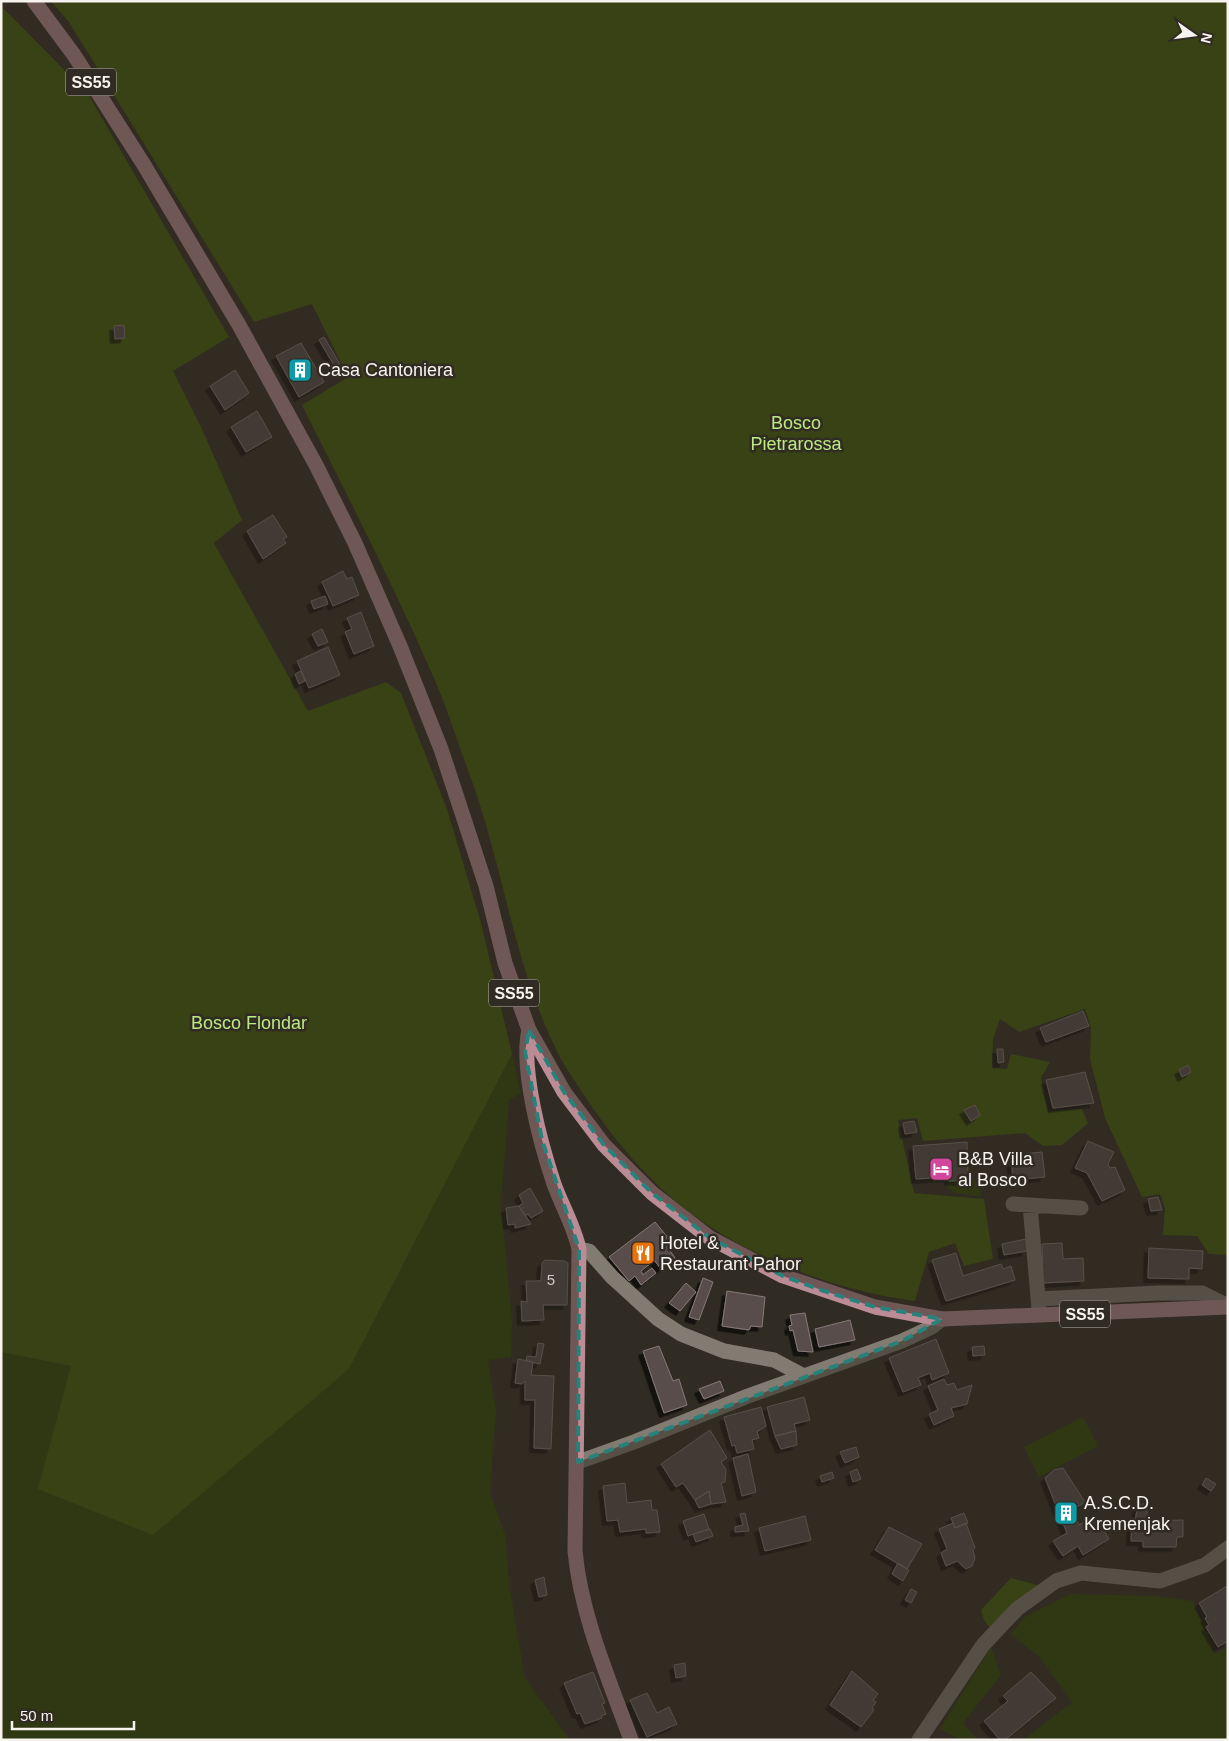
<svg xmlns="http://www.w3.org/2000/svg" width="1229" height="1741" viewBox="0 0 1229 1741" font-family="Arial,sans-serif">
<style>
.green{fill:#2f4602}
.forest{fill:#405d05}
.building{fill:#594d4c;stroke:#867978;filter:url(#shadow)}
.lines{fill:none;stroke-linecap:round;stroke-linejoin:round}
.minor{stroke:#817b71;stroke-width:15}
.major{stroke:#bb8c96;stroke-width:15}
.marked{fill:none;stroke:#26827b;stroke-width:4;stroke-dasharray:10 6;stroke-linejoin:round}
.labels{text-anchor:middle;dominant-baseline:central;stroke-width:5;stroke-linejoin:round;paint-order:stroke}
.number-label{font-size:15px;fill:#d0cac6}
.shield{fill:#312c23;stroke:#bcb7b1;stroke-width:1}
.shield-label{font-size:16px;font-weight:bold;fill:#f7f3ee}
.poi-label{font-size:18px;fill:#f7f3ee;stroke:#312c23;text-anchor:start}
.park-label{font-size:18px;fill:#bce980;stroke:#312c23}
</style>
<defs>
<filter id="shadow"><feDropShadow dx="-4.5" dy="4.5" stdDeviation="0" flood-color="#0009"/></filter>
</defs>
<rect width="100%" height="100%" fill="#312c23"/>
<!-- green -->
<path class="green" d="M512,1054L521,1093L509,1100L501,1204L512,1321L511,1357L488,1360L496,1410L490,1493L505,1534L510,1590L525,1678L570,1740H1V1352L71,1366L349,1369Z
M967,1161L982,1197L956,1193L947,1188L945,1177H948L949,1181L968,1180Z
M1083,1417L1098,1446L1039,1477L1024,1447Z
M1071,1594L1154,1596L1193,1601L1215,1654L1228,1647V1740H1023L1072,1702L1039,1657L1011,1634L1026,1616Z
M991,1647L1001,1675L963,1723L978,1740H960L940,1729Z"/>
<!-- forest -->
<path class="forest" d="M51,1H1228V1255L1209,1254L1197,1236L1163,1235L1165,1208L1160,1194L1142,1197L1105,1118L1090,1059L1091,1028L1085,1009L1019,1032L1000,1019L993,1040L992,1068L1007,1069L1011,1054L1050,1062L1041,1078L1048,1111L1082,1109L1088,1123L1062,1145L1043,1146L1025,1133L923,1141L917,1118L898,1120L914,1193L984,1199L993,1259L964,1266L955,1243L929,1252L915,1301C831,1290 737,1254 673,1199C636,1167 606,1129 580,1089C572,1076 562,1063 556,1049C513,963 503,863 469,773C457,741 447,707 433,676C393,584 347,495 302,405L348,377L312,304L254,322L69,22Z
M1,6L88,94L229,337L173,371L202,429L242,520L214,543L308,711L386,682L401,693L447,809L481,923L512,1054L349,1369L153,1535L38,1489L71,1366L1,1352Z
M1011,1578L1037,1585L1036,1594L992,1630L984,1620L981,1610Z"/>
<!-- building -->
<path class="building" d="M124,325L125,338L115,339L114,326Z
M324,337L340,364L335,367L319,340Z
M301,343L324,382L299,397L276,356Z
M235,370L249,393L225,410L210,386Z
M257,411L272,437L246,452L231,427Z
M273,515L287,537L283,539L286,543L263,559L247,531Z
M343,571L347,579L352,577L359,595L333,606L322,582Z
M325,596L328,604L314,609L311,601Z
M361,612L374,646L354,654L345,632L352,629L347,618Z
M322,629L328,642L318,646L312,634Z
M328,647L340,675L309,688L297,661Z
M301,671L305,681L299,684L295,674Z
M1083,1011L1089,1026L1046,1042L1040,1028Z
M997,1049H1003L1004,1062L998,1063Z
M1188,1065L1191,1072L1182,1077L1179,1070Z
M1085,1072L1094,1103L1053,1108L1046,1080Z
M975,1105L980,1115L971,1121L964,1110Z
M914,1121L917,1132L905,1134L903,1123Z
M1088,1141L1114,1152L1108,1164L1110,1168L1115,1167L1125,1190L1102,1201L1087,1173L1075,1168Z
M967,1142L968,1180L949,1181L948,1177L916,1179L913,1146Z
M1042,1152L1045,1177L1013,1180L1011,1155Z
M530,1188L543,1211L531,1218L528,1214L525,1216L519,1206L523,1203L519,1195Z
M1158,1197L1162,1210L1151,1211L1148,1199Z
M519,1206L531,1224L515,1228V1224L508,1225L506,1208Z
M655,1222L674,1245L669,1249L675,1258L661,1269L654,1260L651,1263L641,1271L643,1275L652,1268L656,1273L641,1285L635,1276L629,1281L609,1257Z
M1026,1239L1027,1251L1004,1255L1002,1244Z
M1062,1243L1063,1259L1083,1258L1084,1281L1043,1283L1042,1244Z
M1149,1248L1203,1251L1202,1269L1189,1268V1279L1148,1278Z
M956,1253L963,1276L1001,1264L1003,1269L1011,1266L1015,1280L946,1301L932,1260Z
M545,1260L564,1261L568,1263L567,1305H543L544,1320L522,1321L521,1301L527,1302L526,1281H541L542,1263Z
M703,1278L713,1282L699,1320L689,1317Z
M686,1283L696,1292L680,1311L669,1303Z
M727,1291L765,1297L762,1327L751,1326L749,1330L722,1326Z
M805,1313L813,1352L798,1351L793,1330L790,1331L789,1326L792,1325L790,1315Z
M850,1320L855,1340L819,1347L815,1329Z
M936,1339L949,1373L932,1380L930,1373L918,1378L921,1385L903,1392L889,1358Z
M538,1343L544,1344L540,1364L526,1361L527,1356L536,1357Z
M659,1346L673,1381L679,1379L687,1405L664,1413L643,1351Z
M984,1346L985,1355L973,1356L972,1347Z
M518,1359L533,1362L531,1375L554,1376L551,1449L534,1448L535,1400H525V1381L522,1384L515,1383Z
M944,1379L947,1385L954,1383L957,1390L972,1385L967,1404L951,1408L954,1416L934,1425L929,1414L938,1410L928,1386Z
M720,1381L724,1391L704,1399L699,1389Z
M804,1397L810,1420L794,1424L796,1431L775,1436L767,1407Z
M761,1407L766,1426L757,1432L759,1438L752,1440L754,1449L737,1453L735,1445L732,1446L724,1417Z
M710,1430L727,1458L721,1462L726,1470L725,1482L721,1483L726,1502L711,1504L709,1491L695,1500L683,1483L676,1487L661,1464Z
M796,1431L797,1445L781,1449L775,1436Z
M856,1447L859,1457L845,1463L840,1452Z
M748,1454L756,1492L742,1496L733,1458Z
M1063,1468L1085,1502L1071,1511L1079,1525L1095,1515L1109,1539L1083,1555L1078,1546L1063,1556L1053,1541L1067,1533L1045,1478L1054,1470Z
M857,1469L861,1479L853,1482L850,1472Z
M832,1472L834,1478L822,1482L820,1476Z
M1206,1478L1216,1484L1211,1491L1202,1485Z
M625,1483L627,1503L651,1500L652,1510H657L660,1532L646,1533V1529L620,1532L618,1520L607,1521L603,1486Z
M709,1491L711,1504L699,1508L695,1500Z
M1138,1504H1147V1521L1183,1520V1537H1177L1176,1547H1143V1541H1131L1132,1521H1135Z
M745,1513L749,1531L735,1532V1527L743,1525L740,1514Z
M964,1513L968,1523L955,1528L951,1518Z
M704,1514L709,1529L688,1536L683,1521Z
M805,1516L811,1540L765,1551L759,1528Z
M953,1523L955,1528L966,1523L975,1548L973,1550L975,1558L972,1566L966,1569L957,1561L946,1566L941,1553L947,1549L939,1529Z
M889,1527L922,1544L907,1569L875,1550Z
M710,1529L713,1536L696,1542L693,1534Z
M898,1563L909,1570L903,1581L892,1574Z
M544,1577L547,1595L539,1597L535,1580Z
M1227,1586L1228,1641L1218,1647L1206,1627L1209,1625L1205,1618L1207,1617L1199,1603Z
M911,1589L917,1592L911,1603L905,1600Z
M685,1663L686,1676L676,1678L674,1665Z
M852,1671L878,1694L873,1700L876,1702L872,1708L874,1710L861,1727L830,1705Z
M593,1672L605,1703L602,1704L606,1714L601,1716L602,1718L585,1724L580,1713L577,1714L564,1683Z
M1031,1672L1056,1698L1005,1740H1000L984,1721L1008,1701L1003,1696Z
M647,1693L657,1713L669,1707L677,1724L647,1737L630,1700Z"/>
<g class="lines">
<!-- minor -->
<path class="minor" d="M1013,1204L1081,1208
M1030,1205L1039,1309
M579,1249L589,1251L612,1277L658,1319L681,1334L724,1351L774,1360L804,1376
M1038,1299L1158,1293H1202L1228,1306
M578,1462L634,1442L748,1396L902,1341L932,1327L942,1319
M919,1740L983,1645L1017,1609L1056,1581L1081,1573L1160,1581L1205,1565L1228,1548"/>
<!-- major -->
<path class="major" d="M34,1L74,55L144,165L239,325L316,465L355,543L400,646L441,749L486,886L505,963L529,1030L564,1092L604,1145L652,1193L710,1238L783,1276L875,1307L942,1319L1228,1307
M529,1030C520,1069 541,1145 554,1184C562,1206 574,1226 579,1249L575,1551C581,1616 609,1679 631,1740"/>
</g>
<!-- marked area -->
<path d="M0 0H1229V1741H0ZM529,1030L564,1092L604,1145L652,1193L710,1238L783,1276L824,1291L875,1307L942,1319L902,1341L578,1462L579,1249L542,1140L525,1052Z" fill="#312c23" fill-opacity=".55" fill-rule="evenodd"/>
<path class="marked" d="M529,1030L564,1092L604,1145L652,1193L710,1238L783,1276L824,1291L875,1307L942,1319L902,1341L578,1462L579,1249L542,1140L525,1052Z"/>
<!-- icons -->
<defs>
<g id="building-square" transform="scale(1.25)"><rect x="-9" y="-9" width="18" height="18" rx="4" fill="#0f9aa8" stroke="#312c23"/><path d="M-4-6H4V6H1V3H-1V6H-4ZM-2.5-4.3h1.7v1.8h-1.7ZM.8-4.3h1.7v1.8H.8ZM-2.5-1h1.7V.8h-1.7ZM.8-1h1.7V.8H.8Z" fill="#fff"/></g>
<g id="hotel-square" transform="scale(1.25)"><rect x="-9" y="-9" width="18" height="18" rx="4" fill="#d1479c" stroke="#312c23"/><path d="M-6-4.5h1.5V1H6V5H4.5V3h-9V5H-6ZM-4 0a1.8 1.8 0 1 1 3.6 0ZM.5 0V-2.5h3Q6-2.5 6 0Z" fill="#fff"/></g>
<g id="restaurant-square" transform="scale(1.25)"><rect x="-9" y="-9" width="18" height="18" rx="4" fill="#e8710a" stroke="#312c23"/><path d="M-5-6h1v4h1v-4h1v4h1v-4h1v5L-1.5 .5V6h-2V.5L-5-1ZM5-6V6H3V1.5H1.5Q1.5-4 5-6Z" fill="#fff"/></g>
</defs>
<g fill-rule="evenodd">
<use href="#building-square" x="300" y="370"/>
<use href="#hotel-square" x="941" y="1169"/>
<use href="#restaurant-square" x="643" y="1253"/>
<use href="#building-square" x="1066" y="1513"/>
</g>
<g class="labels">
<!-- number labels -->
<g class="number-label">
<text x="551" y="1279">5</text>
</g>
<!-- shield labels -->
<g class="shield">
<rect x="66" y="68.5" width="50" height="27" rx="4"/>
<rect x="489" y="979.5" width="50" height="27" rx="4"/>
<rect x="1060" y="1300.5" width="50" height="27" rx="4"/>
</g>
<g class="shield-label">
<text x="91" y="82">SS55</text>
<text x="514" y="993">SS55</text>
<text x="1085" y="1314">SS55</text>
</g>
<!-- poi labels -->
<g class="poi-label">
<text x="318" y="370">Casa Cantoniera</text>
<text x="958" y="1159">B&amp;B Villa<tspan x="958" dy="21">al Bosco</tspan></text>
<text x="660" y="1243">Hotel &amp;<tspan x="660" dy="21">Restaurant Pahor</tspan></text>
<text x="1084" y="1503">A.S.C.D.<tspan x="1084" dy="21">Kremenjak</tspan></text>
</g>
<!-- park labels -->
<g class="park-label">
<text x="796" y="423">Bosco<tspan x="796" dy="21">Pietrarossa</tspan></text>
<text x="249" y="1023">Bosco Flondar</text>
</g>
</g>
<!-- border -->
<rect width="1229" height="1741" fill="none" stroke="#f7f3ee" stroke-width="5"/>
<!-- north arrow -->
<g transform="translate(1194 35) rotate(104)" stroke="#312c23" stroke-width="4" paint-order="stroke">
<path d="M0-4L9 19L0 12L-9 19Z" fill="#f7f3ee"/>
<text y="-8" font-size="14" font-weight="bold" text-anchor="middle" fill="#f7f3ee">N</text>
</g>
<!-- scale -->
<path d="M12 1721v8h122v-8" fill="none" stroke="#f7f3ee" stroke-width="2.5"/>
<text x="20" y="1721" font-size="15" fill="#f7f3ee" stroke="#312c23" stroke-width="4" paint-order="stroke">50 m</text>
</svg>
